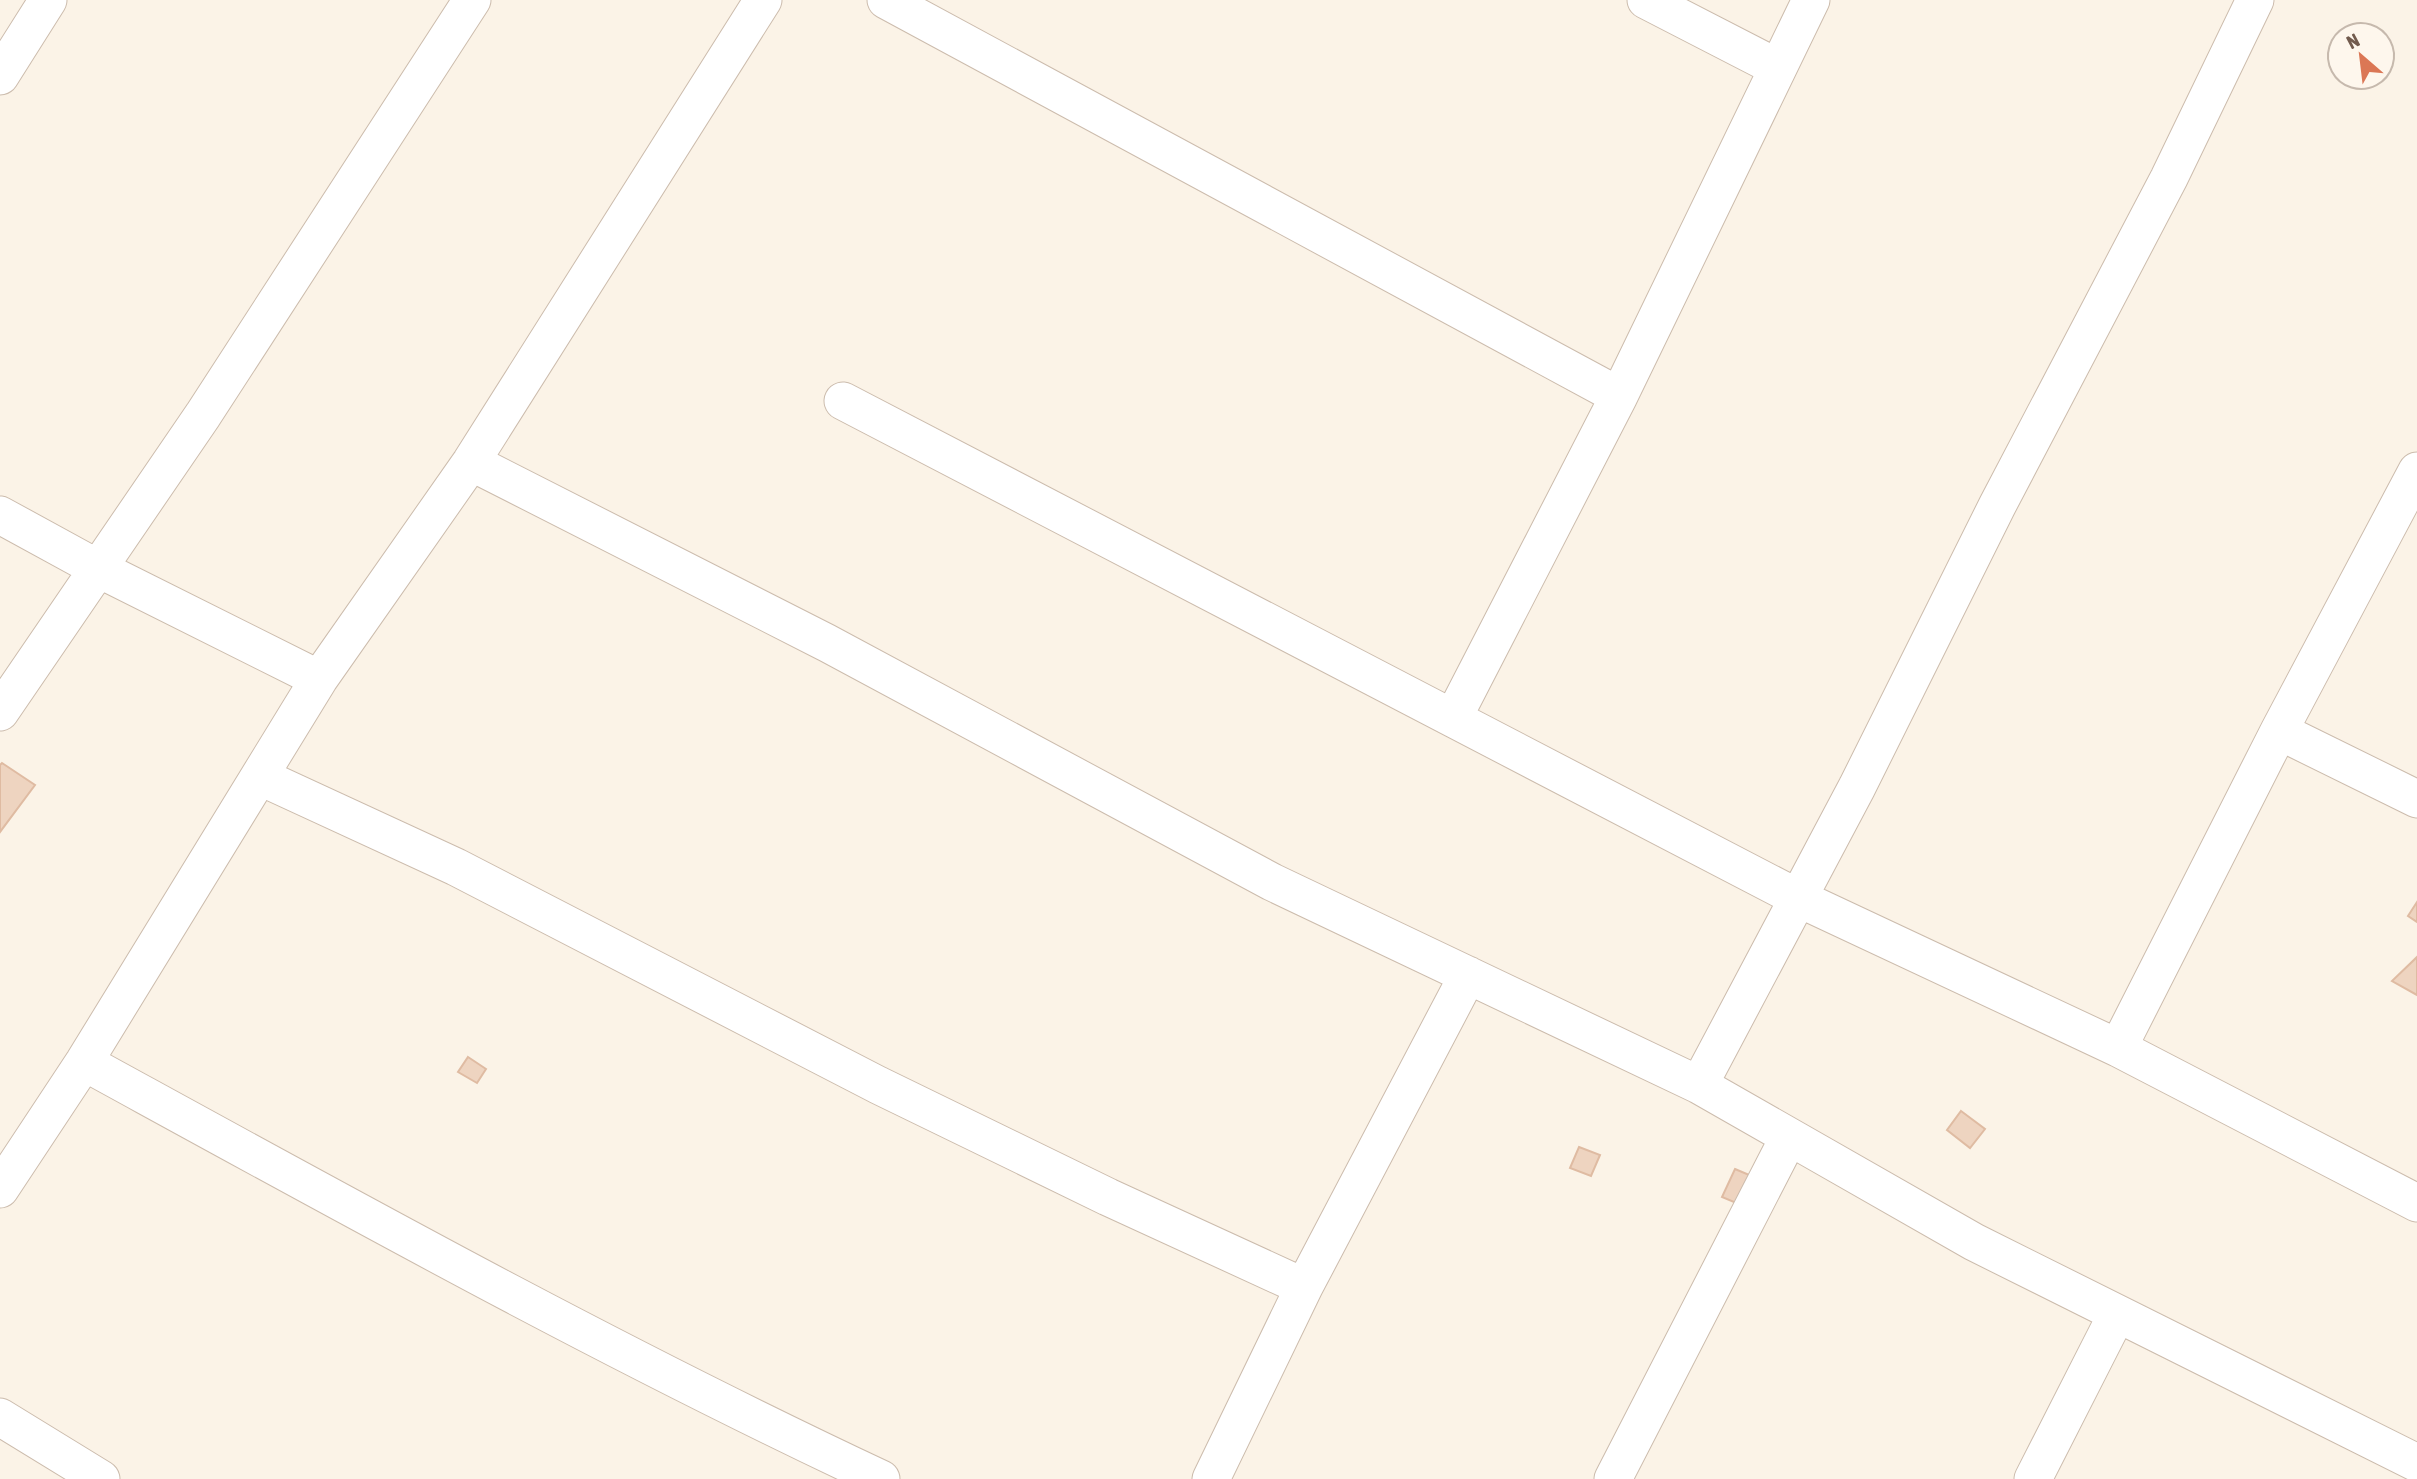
<svg xmlns="http://www.w3.org/2000/svg" width="2417" height="1479" viewBox="0 0 2417 1479" font-family="'Asap Condensed',sans-serif">
<style>
.building{fill:#eed4c0;stroke:#dfbba2;stroke-width:2}
.lines{fill:none;stroke-linecap:round;stroke-linejoin:round}
.street-casing{stroke:#ccbcad;stroke-width:39}
.street{stroke:#fff;stroke-width:37}
</style>
<rect width="100%" height="100%" fill="#fbf3e7"/>
<!-- building -->
<path class="building" d="M2,763L35,785L0,832V765Z
M2417,902V922L2408,916Z
M2417,957V995L2392,981Z
M468,1057L486,1069L477,1083L458,1072Z
M1961,1111L1985,1129L1970,1148L1947,1130Z
M1579,1147L1600,1155L1591,1176L1570,1168Z
M1735,1169L1754,1177L1741,1205L1722,1197Z"/>
<g class="lines">
<!-- street casing -->
<g class="street-casing">
<path id="street" d="M886,0L1619,396
M1646,0L1778,68
M0,76L48,0
M843,401L1798,898L2118,1048L2417,1203
M471,462L827,643L1272,882L1699,1085L1974,1242L2417,1463
M0,515L97,568L319,679
M0,712L203,415L472,0
M1453,718L1619,396L1811,0
M2279,731L2417,799
M261,777L456,867L878,1085L1108,1197L1304,1287
M2118,1048L2279,731L2417,471
M84,1062C347,1206 610,1352 881,1479
M1699,1085L1857,787L1997,506L2169,178L2255,0
M0,1189L84,1062L319,679L471,462L763,0
M0,1417L101,1479
M1211,1479L1304,1287L1468,975
M1613,1479L1789,1137
M2033,1479L2117,1314"/>
</g>
<!-- street -->
<use href="#street" class="street"/>
</g>
<!-- north arrow -->
<g transform="translate(2361 56) rotate(332)"><circle r="33" fill="#fef7ed" stroke="#c6b9ad" stroke-width="2"/>
<path d="M0-5L12 26L0 18L-12 26Z" fill="#db7755"/>
<text y="-10" font-size="19" font-weight="bold" text-anchor="middle" fill="#725b4d">N</text>
</g>
</svg>
